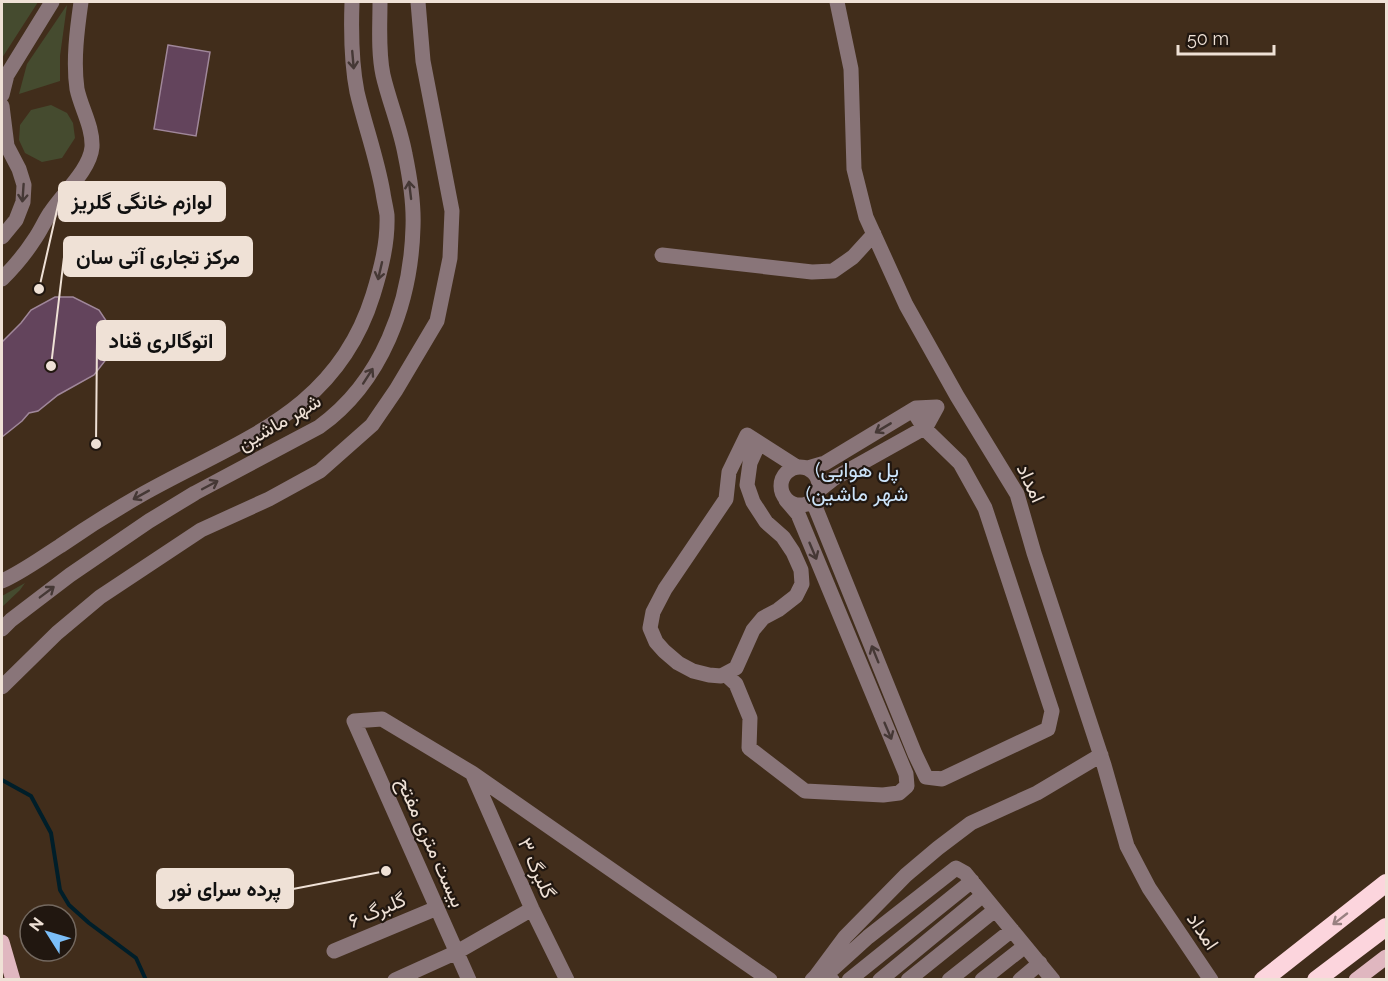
<svg xmlns="http://www.w3.org/2000/svg" width="1388" height="981" viewBox="0 0 1388 981" font-family="Raleway,Vazirmatn,sans-serif">
<style>
.green{fill:#454b2f}
.lines{fill:none;stroke-linecap:round;stroke-linejoin:round}
.stream{stroke:#001e29;stroke-width:4}
.building{fill:#63445c;stroke:#a0879a;stroke-width:1.5}
.minor{stroke:#897579;stroke-width:15}
.major{stroke:#e0b7c0;stroke-width:15}
.highway{stroke:#fcd5dd;stroke-width:18}
.oneway{stroke:#453835}
.oneway2{stroke:#998081}
.labels{text-anchor:middle;dominant-baseline:central;stroke-width:4.5;stroke-linejoin:round;paint-order:stroke}
.street-label{font-size:20px;fill:#efe1d6;stroke:#211710}
.neighbourhood-label{font-size:21px;fill:#cde5fb;stroke:#211710}
.leader{fill:none;stroke:#efe1d6;stroke-width:2}
.callout-dot{fill:#efe1d6;stroke:#211710;stroke-width:2}
.callout{fill:#efe1d6;stroke:#efe1d6;stroke-width:2}
.callout-label{font-size:21px;text-anchor:middle;font-weight:bold;fill:#111}
</style>
<rect width="100%" height="100%" fill="#412d1b"/>
<!-- green -->
<path class="green" d="M2,2H38L2,58Z
M67,5L60,56V81L19,94L27,64Z
M51,105L67,113L73,123L75,138L62,158L42,162L25,153L19,140L20,125L31,110Z
M25,583L20,590L2,607V596Z"/>
<g class="lines">
<!-- stream -->
<path class="stream" d="M2,780L31,796L51,833L60,890L69,905L89,923L136,958L146,980"/>
</g>
<!-- building -->
<path class="building" d="M168,45L210,52L196,136L154,129Z
M55,297H73L99,310L109,325L114,340L108,357L94,375L58,395L38,411L29,413L22,421L2,437V342L21,323L31,310Z"/>
<g class="lines">
<!-- minor -->
<path class="minor" d="M837,2L851,69L854,169L866,217L906,305L957,396L1017,494L1034,553L1104,765L1127,846L1149,888L1211,980
M2,95L7,75L52,2
M2,106L7,146L19,169L24,185L23,202L16,220L2,237
M662,255L812,272L833,271L853,257L874,234
M2,279C13,268 25,254 34,240C40,232 44,222 50,213C62,194 90,170 92,147C93,127 81,108 77,89C73,61 77,30 81,2
M759,443L750,463L747,485L753,502L766,522L783,537L793,552L801,570L802,584L796,596L778,610L763,618L753,630L736,668L721,676L709,675L693,671L678,663L664,651L656,642L650,628L653,612L665,589L726,499L729,472L747,435L797,467
M781 486a19 19 0 1 1 38 0a19 19 0 1 1-38 0Z
M808,468L825,463L916,408L937,407L926,427L833,479L819,490
M818,494L816,509L915,754L926,777L942,779L1048,729L1052,711L985,508L960,463L924,428L913,410
M2,581C22,572 41,558 60,546C86,528 113,511 141,495C238,440 336,414 373,295C381,269 388,243 387,215C386,208 384,200 383,193C377,158 365,126 357,92C351,62 351,31 352,2
M2,629L11,620L70,575L149,521L195,493L319,427C382,382 411,303 413,227C414,203 410,178 405,154C400,127 389,101 383,75C378,51 380,26 380,2
M725,674L736,684L750,718L749,748L805,791L883,795L899,793L907,786L906,774L798,514L786,500
M2,687L57,633L100,597L201,530L269,499L320,471L372,425L396,390L437,321L450,258L452,211L423,61L418,2
M473,775L532,909L567,980
M334,951L437,908
M395,980L457,952L532,909
M469,980L354,721L382,719L472,773L770,980
M812,980L816,976L845,937L906,875L938,848L971,823L1037,793L1101,755
M832,980L826,975L868,937L956,868L965,873L1053,980
M849,980L972,881
M880,980L983,895
M908,980L995,910
M949,980L1012,930
M982,980L1025,946
M1020,980L1040,963"/>
<!-- major -->
<path class="major" d="M2,942L13,980
M1356,980L1386,957"/>
<!-- highway -->
<path class="highway" d="M1263,980L1386,883
M1316,980L1386,927"/>
</g>
<!-- one-way arrows -->
<defs><path id="oneway-shaft" d="M-6 0H5M1.5-3L5.5 0L1.5 3" fill="none" stroke-width="1.6" stroke-linecap="round" stroke-linejoin="round" transform="scale(1.5)"/></defs>
<g class="oneway">
<use href="#oneway-shaft" transform="translate(353 60) rotate(85)"/>
<use href="#oneway-shaft" transform="translate(410 190) rotate(-97)"/>
<use href="#oneway-shaft" transform="translate(23 193) rotate(94)"/>
<use href="#oneway-shaft" transform="translate(380 271) rotate(103)"/>
<use href="#oneway-shaft" transform="translate(368 376) rotate(-57)"/>
<use href="#oneway-shaft" transform="translate(883 428) rotate(149)"/>
<use href="#oneway-shaft" transform="translate(210 485) rotate(-28)"/>
<use href="#oneway-shaft" transform="translate(141 495) rotate(151)"/>
<use href="#oneway-shaft" transform="translate(813 551) rotate(67)"/>
<use href="#oneway-shaft" transform="translate(47 592) rotate(-37)"/>
<use href="#oneway-shaft" transform="translate(875 654) rotate(-112)"/>
<use href="#oneway-shaft" transform="translate(888 731) rotate(67)"/>
</g>
<use class="oneway2" href="#oneway-shaft" transform="translate(1340 919) rotate(142)"/>
<g class="labels">
<!-- street labels -->
<g class="street-label">
<text transform="translate(279 422) rotate(-30)">شهر ماشین</text>
<text transform="translate(1031 483) rotate(65)">امداد</text>
<text transform="translate(431 842) rotate(66)">بیست متری مفتح</text>
<text transform="translate(537 868) rotate(66)">گلبرگ ۳</text>
<text transform="translate(377 910) rotate(-23)">گلبرگ ۶</text>
<text transform="translate(1203 931) rotate(56)">امداد</text>
</g>
<!-- neighbourhood labels -->
<g class="neighbourhood-label">
<text x="857" y="469">(پل هوایی<tspan x="857" dy="24">(شهر ماشین</tspan></text>
</g>
</g>
<!-- callouts -->
<path class="leader" d="M39 289L59 201M51 366L64 257M96 444L97 341M386 871L293 889"/>
<g class="callout-dot">
<circle cx="39" cy="289" r="6"/>
<circle cx="51" cy="366" r="6"/>
<circle cx="96" cy="444" r="6"/>
<circle cx="386" cy="871" r="6"/>
</g>
<g class="callout">
<rect x="59" y="182" width="166" height="39" rx="6"/>
<rect x="64" y="237" width="188" height="39" rx="6"/>
<rect x="97" y="321" width="128" height="39" rx="6"/>
<rect x="157" y="869" width="136" height="39" rx="6"/>
</g>
<g class="callout-label">
<text x="142" y="209">لوازم خانگی گلریز</text>
<text x="158" y="264">مرکز تجاری آتی سان</text>
<text x="161" y="348">اتوگالری قناد</text>
<text x="225" y="896">پرده سرای نور</text>
</g>
<!-- border -->
<rect width="1388" height="981" fill="none" stroke="#efe1d6" stroke-width="6"/>
<!-- north arrow -->
<g transform="translate(48 933) rotate(307)"><circle r="28" fill="#211710" stroke="#73685f" stroke-width="1.5"/>
<path d="M0-4.5L10 22L0 15L-10 22Z" fill="#7bbef8"/>
<text y="-9" font-size="16" font-weight="bold" text-anchor="middle" fill="#efe1d6">N</text>
</g>
<!-- scale -->
<path d="M1178 45v9h96v-9" fill="none" stroke="#efe1d6" stroke-width="3"/>
<text x="1187" y="45" font-size="18" fill="#efe1d6" stroke="#211710" stroke-width="4.5" paint-order="stroke">50 m</text>
</svg>
